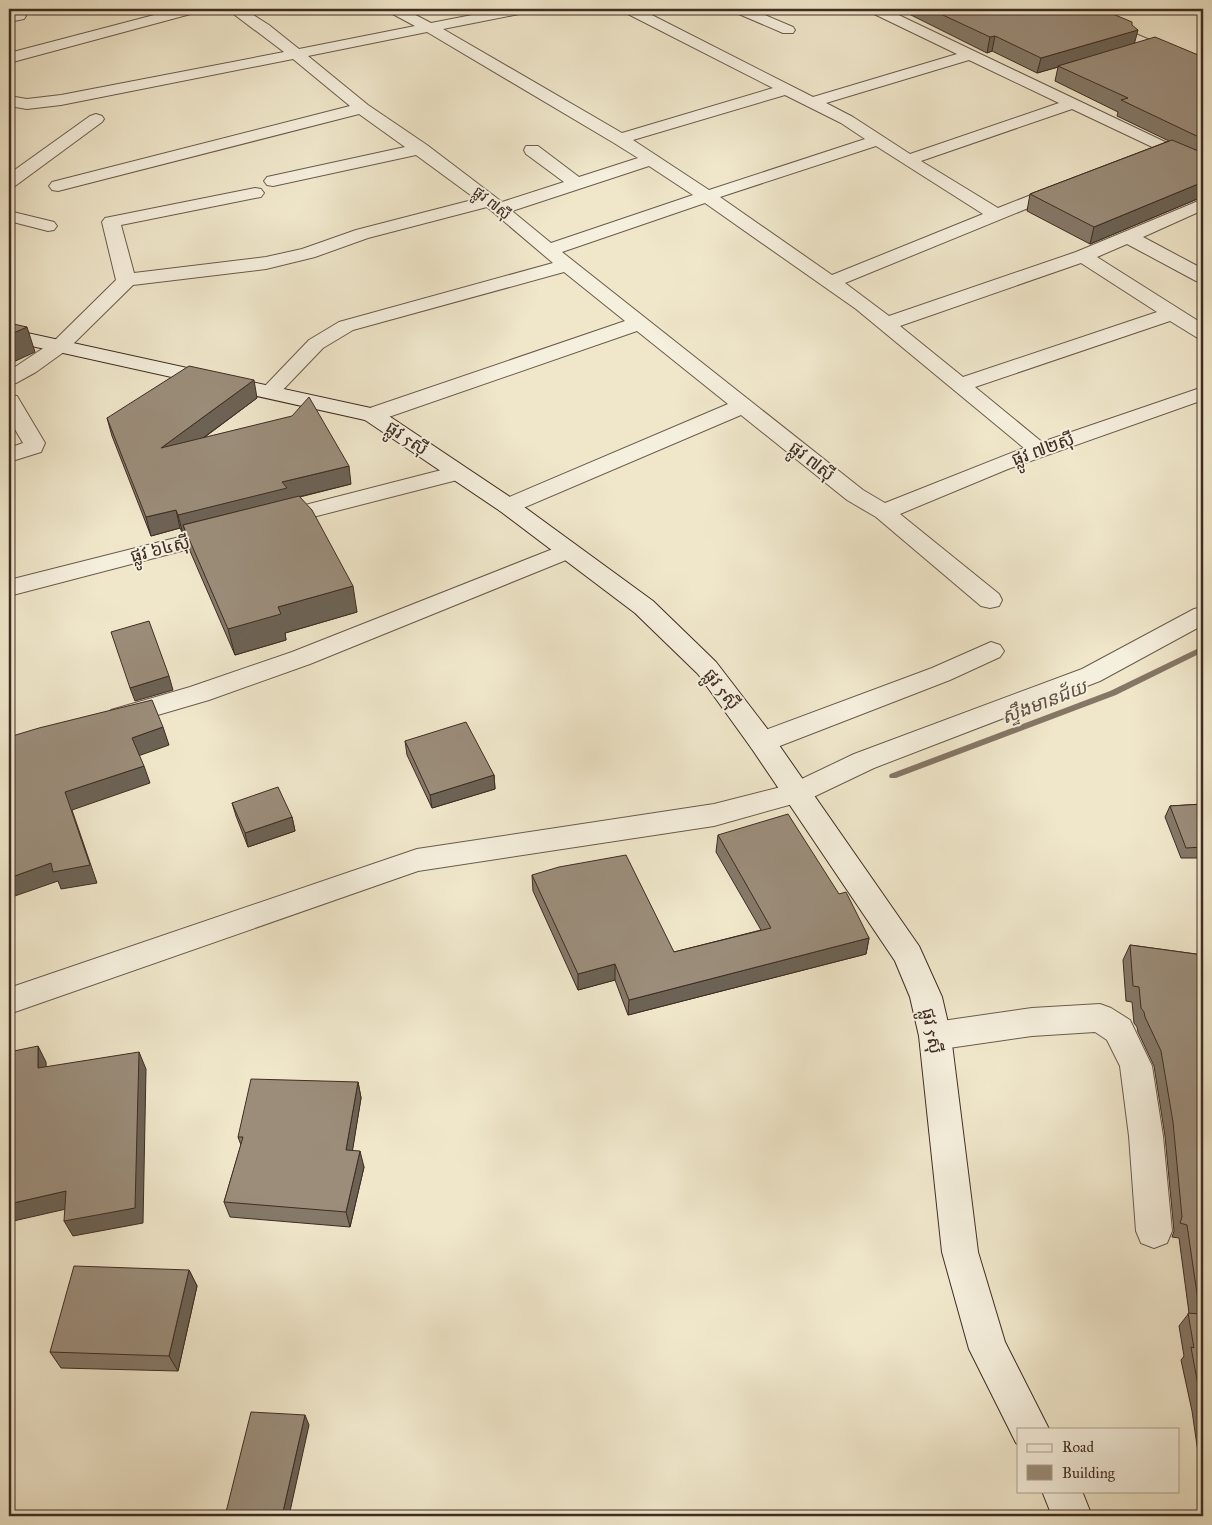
<svg xmlns="http://www.w3.org/2000/svg" width="1212" height="1525" viewBox="0 0 1212 1525" font-family="'IM FELL Great Primer','Noto Sans Khmer',serif">
<style>
.lines{fill:none;stroke-linecap:round;stroke-linejoin:round}
.stream{fill:#857666;fill-rule:evenodd}
.street-casing{stroke:#6b5b4d;stroke-width:2}
.secondary-casing{stroke:#3f2c23;stroke-width:2}
.street{fill:#f5efdd;fill-rule:evenodd}
.secondary{fill:#f5efdd;fill-rule:evenodd}
.wall{fill:#857969;stroke:#3f2c23}
.shaded-wall{fill:#6c6355;stroke:#3f2c23}
.building{fill:#9b8d7a;stroke:#3f2c23}
.labels{text-anchor:middle;dominant-baseline:central;stroke-width:4;stroke-linejoin:round;paint-order:stroke}
.far-street-label{font-size:15px;fill:#3f2c23;stroke:#f5efdd}
.street-label{font-size:18px;fill:#3f2c23;stroke:#f5efdd}
.water-label{font-size:19px;font-style:italic;fill:#625144;stroke:#f5efdd}
</style>
<rect width="100%" height="100%" fill="#f0e7cb"/>
<filter id="stains"><feTurbulence type="fractalNoise" baseFrequency=".004" numOctaves="4"/><feColorMatrix values="0 0 0 0 .2 0 0 0 0 .09 0 0 0 0 .02 0 0 0 .5 -.17"/></filter>
<radialGradient id="worn" r=".72"><stop offset=".6" stop-color="#630" stop-opacity="0"/><stop offset="1" stop-color="#630" stop-opacity=".3"/></radialGradient>
<g class="lines">
<!-- stream -->
<path class="stream" d="M1203,646V652L1116,695L896,778H890L889,776L890,774L1110,691Z"/>
<!-- street casing -->
<g class="street-casing">
<path id="street" d="M177,9H200L198,12L9,63V53Z
M227,9H244L269,25L299,49L415,26L389,12L387,9H404L431,23L503,9H531L529,12L524,13L443,29L622,133L773,88L624,12L622,9H640L813,97L957,54L870,12L868,9H886L1203,160V171L1072,109L921,161L998,208L1064,182L1070,183L1073,187L1070,191L845,283L889,316L1076,252L1203,199V210L1143,237L1203,269V283L1196,281L1127,244L1097,257L1203,324V339L1196,337L1170,321L975,387L1042,442L1203,387V400L1008,469L900,514L999,594L1002,600L999,606L990,608L981,606L876,517L847,500L741,415L516,511L508,513L500,511L496,506L500,501L728,404L637,331L380,420L372,421L364,420L361,415L364,410L625,321L564,272L353,330L323,348L277,396L270,398L263,396L259,392L263,388L309,340L339,322L553,263L487,207L368,238L315,257L266,269L133,285L68,349L36,372L16,383L9,385V371L54,341L116,280L102,222L105,218L255,188L261,189L264,193L261,197L255,198L121,225L134,273L266,257L302,249L356,230L476,199L416,155L273,186L267,185L264,181L267,177L405,147L359,114L58,191L52,190L49,186L52,182L350,106L293,59L61,105L27,109L9,106V96L27,99L61,95L284,52ZM427,32L614,143L638,158L579,177L538,146H526L524,150L526,154L564,182L502,202L427,145L368,105L308,56ZM969,60L1059,103L910,154L853,117L826,103ZM785,95L841,123L865,139L709,190L633,140ZM876,146L983,214L832,275L720,197ZM649,166L693,195L551,243L512,211ZM705,203L856,309L1024,448L885,503L863,490L562,252ZM1081,263L1157,312L963,377L900,326Z
M732,9H751L793,27L795,30L793,33H783L734,12Z
M19,12L24,13L26,16L24,19L9,22V14Z
M1126,30L1203,62V73L1121,37L1119,34L1121,31Z
M96,114L102,116L104,119L102,122L15,186L9,187V174L90,116Z
M9,211L54,222L57,226L54,230L48,231L9,221Z
M9,395L17,396L45,443L41,452L9,462V448L23,443L9,419Z
M457,466L465,468L468,473L465,478L274,527L266,525L262,520L266,515Z
M223,526L231,528L235,533L231,538L9,596V580Z
M568,543L576,546L580,551L576,556L310,664L209,700L120,726L111,724L107,717L111,710L190,687L292,652Z
M1203,607V625L1100,681L874,768L807,800L714,826L418,871L9,1014V988L417,849L714,804L789,785L854,754L1082,669L1194,609Z
M991,642L1000,645L1004,651L1000,657L950,680L772,749L762,752L752,749L748,742L752,735L932,668Z
M1100,1004L1111,1008L1130,1020L1152,1066L1163,1136L1172,1231L1167,1243L1154,1248L1141,1243L1136,1231L1129,1136L1120,1066L1107,1040L1095,1032L1032,1036L935,1050L924,1046L919,1036L924,1026L935,1022L1032,1008Z"/>
</g>
<!-- secondary casing -->
<g class="secondary-casing">
<path id="secondary" d="M9,329L380,410L516,501L653,601L716,662L772,735L919,946L942,997L951,1036L978,1252L1005,1342L1049,1429H1018V1444L1016,1443L969,1349L942,1252L919,1036L910,997L895,961L752,749L698,674L635,613L500,511L365,420L9,341Z
M1042,1491H1082L1092,1516H1052Z"/>
</g>
<!-- street -->
<use href="#street" class="street"/>
<!-- secondary -->
<use href="#secondary" class="secondary"/>
</g>
<!-- wall -->
<path class="wall" d="M899,9H1109L1108,12L1132,25L1134,43L1203,57V198L1202,197L1090,244L1027,211L1030,194L1169,141L1117,116L1118,112L1055,81L1058,67L1037,73L992,51L987,53Z
M257,398L205,437L351,484L300,497L357,612L285,633L286,640L235,655L190,551L186,533L183,534L180,528L151,536L112,436L107,418Z
M405,741L494,775L495,789L432,808L407,755Z
M232,803L292,817L295,831L248,847L236,816Z
M1203,804V858H1181L1165,817L1170,806Z
M718,835L839,894L869,938L866,954L628,1015L615,980L578,990L533,891L532,875L674,952L761,930L716,852Z
M1130,945L1203,955V1487L1192,1411L1181,1360L1184,1356L1179,1326L1189,1313L1179,1238L1172,1237L1174,1231L1165,1136L1154,1066L1138,1032L1137,1027L1134,1023L1132,1002L1126,1001L1123,960Z
M358,1082L361,1098L352,1151L364,1167L350,1227L230,1217L224,1202L241,1145L238,1137Z
M189,1270L197,1286L178,1371L61,1368L50,1352Z"/>
<!-- shaded-wall -->
<path class="shaded-wall" d="M1097,9H1109L1107,19Z
M1138,30L1134,45L1058,66V67L1037,73L1041,58Z
M995,36L992,51L987,53L990,37Z
M1203,182V194L1202,197L1090,244L1094,227Z
M27,327L35,352L9,364V335Z
M254,380L257,398L165,466L161,448Z
M349,466L351,484L183,525L186,533L183,534L178,515L282,482Z
M176,510L180,528L151,536L146,517Z
M353,586L357,612L285,633L286,640L235,655L228,629L278,607Z
M169,676L173,690L135,701L130,688Z
M163,727L169,745L138,756L132,738Z
M144,766L150,783L72,810L97,883L61,889L58,881L9,898V878L51,863L65,792Z
M494,775L495,789L432,808L430,795Z
M292,817L295,831L248,847L245,833Z
M869,938L866,954L628,1015L629,1000Z
M615,964V980L578,990V974Z
M38,1046L46,1062L47,1085L38,1068Z
M139,1052L146,1069L143,1223L73,1236L64,1221Z
M358,1082L361,1098L350,1166L346,1150Z
M360,1151L364,1167L350,1227L346,1212Z
M66,1191L75,1207L9,1222V1204Z
M189,1270L197,1286L178,1371L169,1356Z
M305,1415L309,1425L289,1516H282Z"/>
<!-- building -->
<path class="building" d="M930,9H1101L1132,22V25L1138,30L1041,58L995,36L990,37Z
M1155,37L1203,57V139L1121,100L1128,98L1058,66Z
M1172,140L1203,153V182L1094,227L1030,194Z
M9,323L27,327L9,335Z
M189,366L254,380L161,448L292,416L309,397L349,466L282,482L287,488L178,515L176,510L146,517L107,418Z
M299,496L312,510L353,586L278,607L281,614L228,629L183,525Z
M149,621L169,676L130,688L111,632Z
M152,700L163,727L132,738L144,766L65,792L90,865L53,872L51,863L9,878V737L39,728Z
M466,722L494,775L430,795L405,741Z
M278,787L292,817L245,833L232,803Z
M1203,804V847L1186,848L1170,806Z
M788,814L839,894L846,892L869,938L629,1000L615,964L578,974L532,875L559,867L626,855L674,952L771,928L718,835Z
M1130,945L1203,955V1413L1191,1347L1194,1348L1188,1313L1200,1314L1187,1225L1180,1223L1182,1217L1173,1122L1161,1051L1145,1017L1144,1012L1141,1008L1139,987L1133,986Z
M38,1046V1068L139,1052L135,1208L64,1221L66,1191L9,1204V1052Z
M251,1079L358,1082L346,1150L360,1151L346,1212L224,1202L243,1137H238Z
M74,1266L189,1270L169,1356L50,1352Z
M251,1412L305,1415L282,1516H225Z"/>
<g class="labels">
<!-- far-street labels -->
<g class="far-street-label">
<text transform="translate(492 203) rotate(39)">ផ្លូវ ៧ស៊ី</text>
</g>
<!-- street labels -->
<g class="street-label">
<text transform="translate(407 438) rotate(34)">ផ្លូវ 5ស៊ី</text>
<text transform="translate(1043 449) rotate(-20)">ផ្លូវ ៧២ស៊ី</text>
<text transform="translate(812 461) rotate(38)">ផ្លូវ ៧ស៊ី</text>
<text transform="translate(160 549) rotate(-14)">ផ្លូវ ៦៤ស៊ី</text>
<text transform="translate(722 689) rotate(52)">ផ្លូវ 5ស៊ី</text>
<text transform="translate(932 1031) rotate(80)">ផ្លូវ 5ស៊ី</text>
</g>
<!-- water labels -->
<g class="water-label">
<text transform="translate(1044 702) rotate(-21)">ស្ទឹងមានជ័យ</text>
</g>
</g>
<!-- margin -->
<rect width="1212" height="1525" fill="none" stroke="#f0e7cb" stroke-width="30"/>
<rect x="10" y="10" width="1192" height="1505" fill="none" stroke="#3f2c23" stroke-width="2.5"/>
<rect x="15" y="15" width="1182" height="1495" fill="none" stroke="#3f2c23"/>
<!-- legend -->
<rect x="1017" y="1428" width="162" height="65" fill="#f5efdd" stroke="#aca193"/>
<rect x="1027" y="1444" width="25" height="8" fill="#f5efdd" stroke="#aca193"/>
<text x="1062" y="1452" font-size="15" fill="#3f2c23">Road</text>
<rect x="1027" y="1465" width="25" height="15" fill="#9b8d7a" stroke="#aca193"/>
<text x="1062" y="1478" font-size="15" fill="#3f2c23">Building</text>
<rect width="100%" height="100%" filter="url(#stains)"/>
<rect width="100%" height="100%" fill="url(#worn)"/>
</svg>
